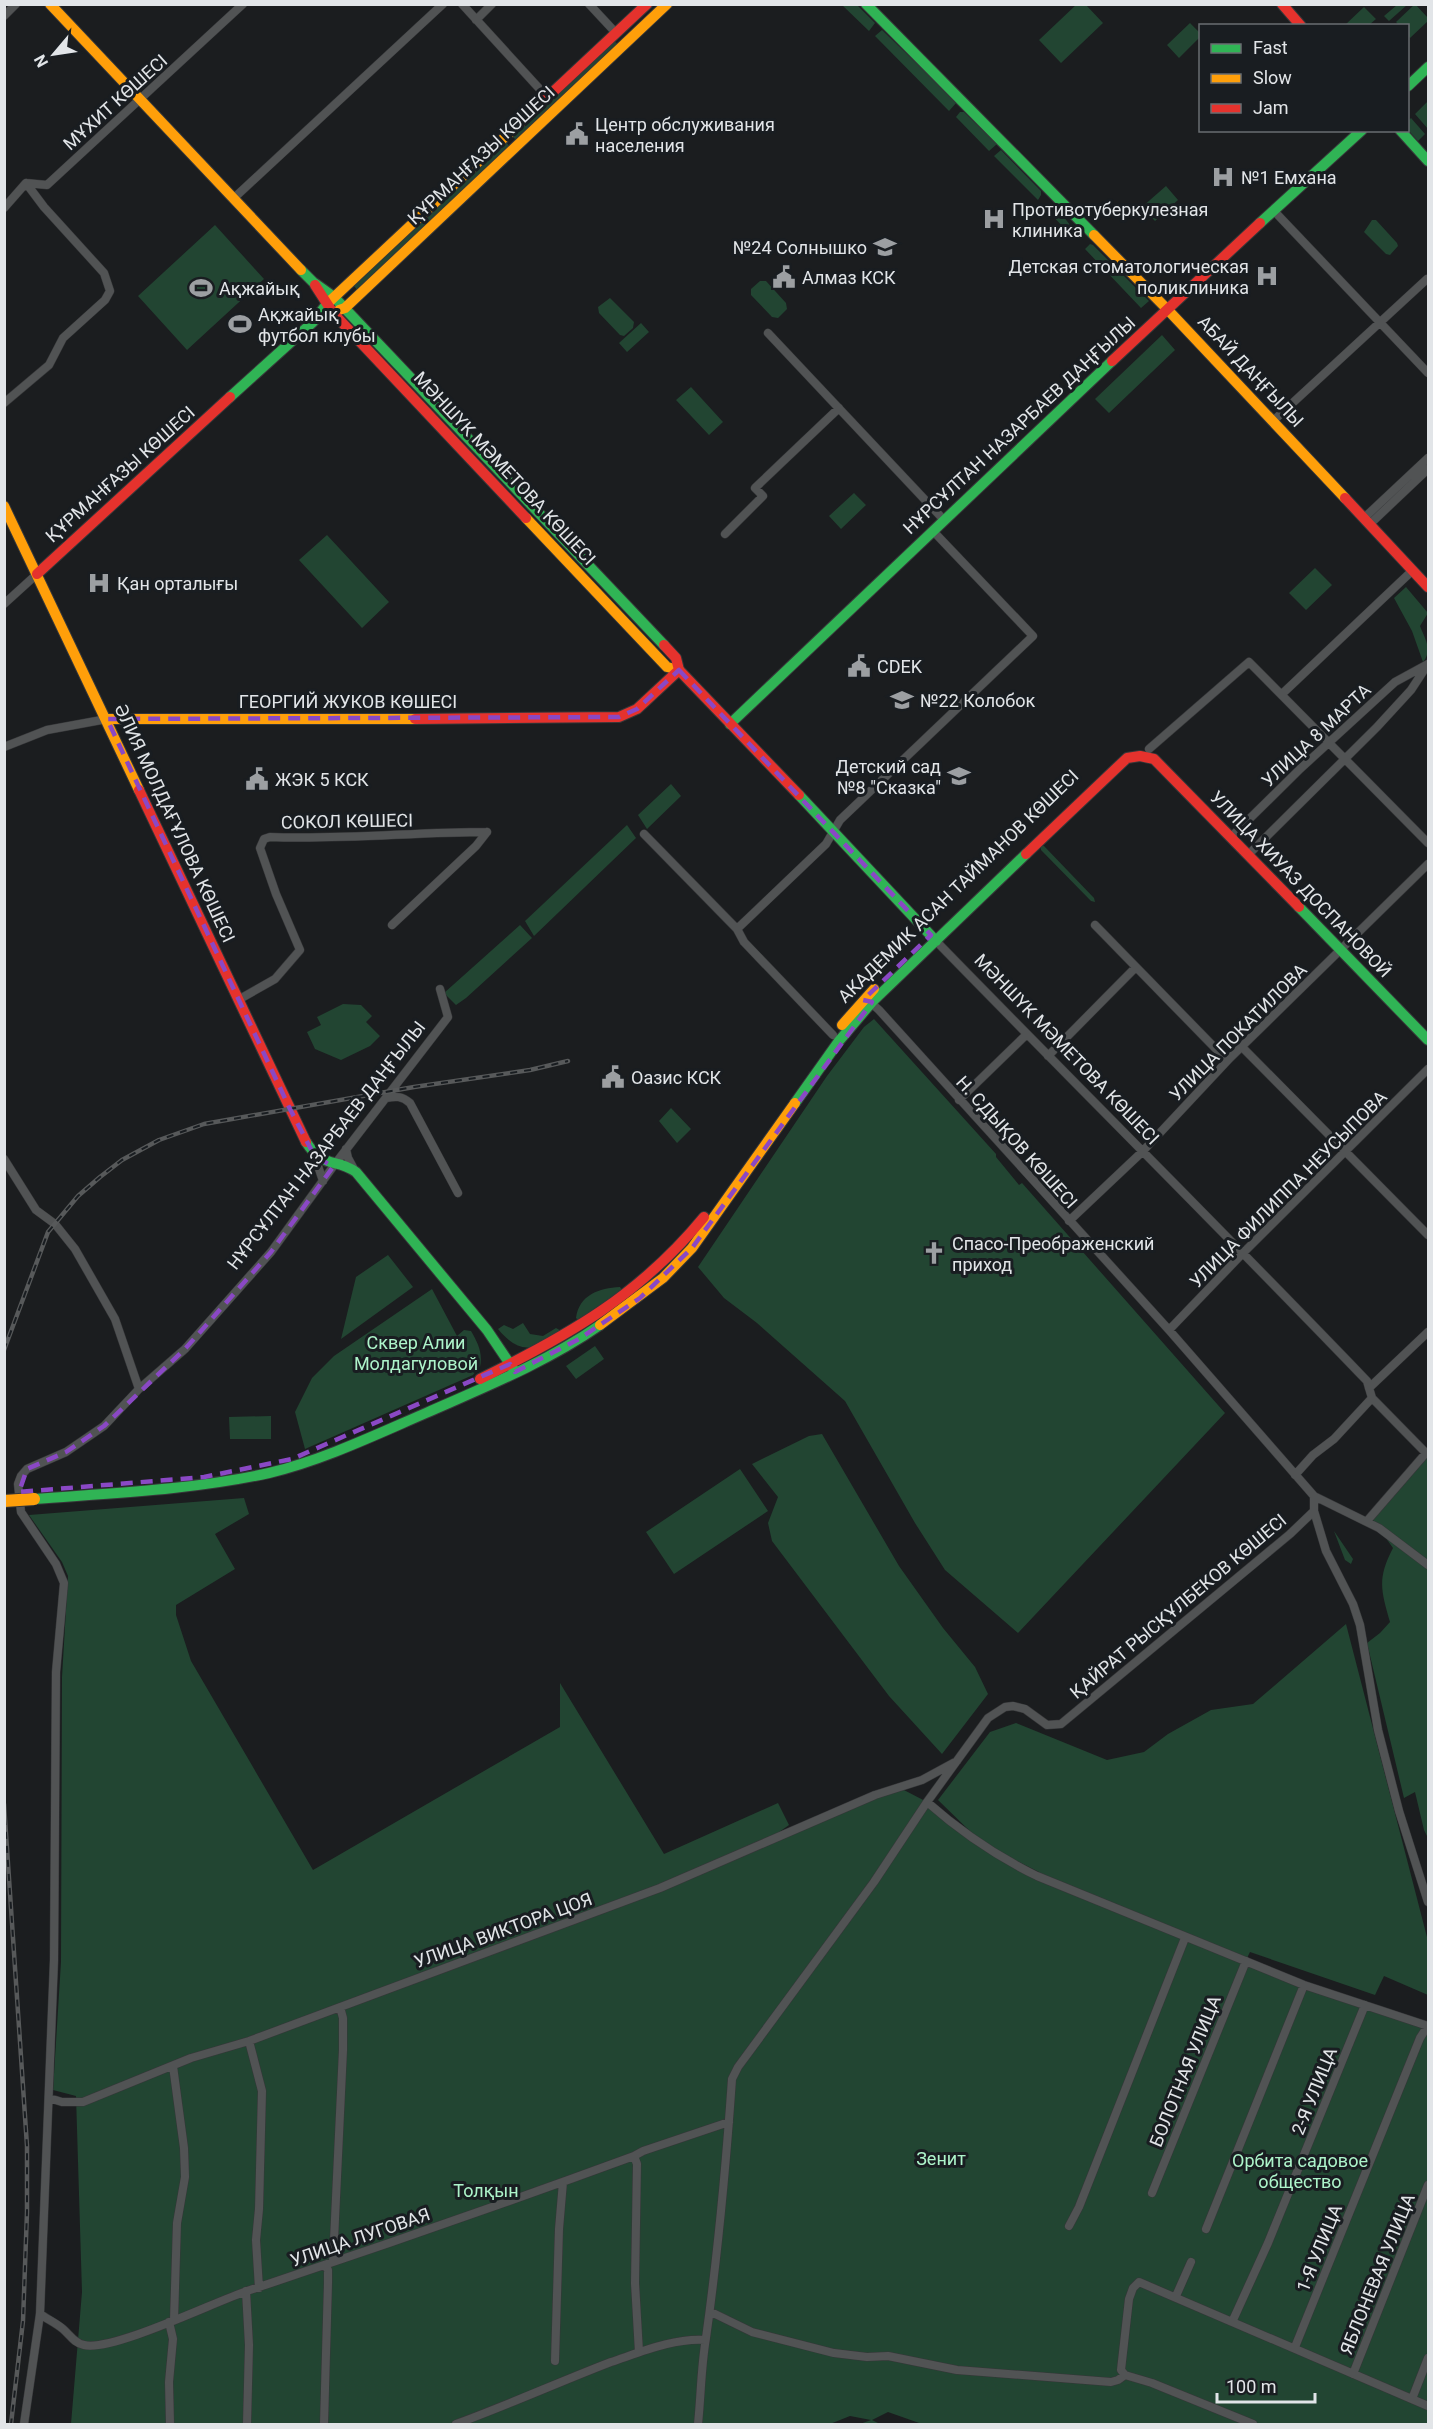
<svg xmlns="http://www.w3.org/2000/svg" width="1433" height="2429" viewBox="0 0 1433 2429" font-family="Roboto,sans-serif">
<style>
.green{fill:#224532}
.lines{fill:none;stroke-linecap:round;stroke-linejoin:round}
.street-casing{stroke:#363739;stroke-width:9}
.fast-casing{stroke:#363739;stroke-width:12}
.slow-casing{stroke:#363739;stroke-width:12}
.jam-casing{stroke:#363739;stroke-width:12}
.street{stroke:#515354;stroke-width:8}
.fast{stroke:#30b455;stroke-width:10}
.slow{stroke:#ff9f0a;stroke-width:10}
.jam{stroke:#e5322d;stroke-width:10}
.rail-casing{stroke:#57595a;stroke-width:4.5}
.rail{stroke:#191d21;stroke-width:2;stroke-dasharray:7;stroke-linecap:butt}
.slow-bridge-casing{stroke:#363739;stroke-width:14;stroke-linecap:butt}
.slow-bridge{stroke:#ff9f0a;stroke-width:12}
.marked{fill:none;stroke:#8a48c5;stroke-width:4.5;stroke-dasharray:12 8;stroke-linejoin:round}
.labels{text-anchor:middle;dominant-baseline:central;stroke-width:6;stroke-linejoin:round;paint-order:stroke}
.street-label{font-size:18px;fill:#e2e5e8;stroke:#191d21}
.poi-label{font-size:18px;fill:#e2e5e8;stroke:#191d21;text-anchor:start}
.park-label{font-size:18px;fill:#adf4ca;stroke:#191d21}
</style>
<rect width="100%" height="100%" fill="#1b1d1f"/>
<!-- green -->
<path class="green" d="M1077,4L1086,5L1103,23L1061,63L1039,40Z
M1415,4L1428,18V21L1410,38L1408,35V26L1399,25L1396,22Z
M842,5H857L875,23L869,31Z
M1397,5H1407L1389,21L1384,16Z
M1364,7L1376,19L1369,25H1345Z
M1190,23L1200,33V37L1179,58L1167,45Z
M882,30L957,102L949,111L875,36Z
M614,41L618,44L516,140L512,136Z
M1428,101V129L1415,114Z
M960,112H964L997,144L989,151L956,117Z
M1411,118L1425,134L1418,141L1408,130V121Z
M506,142L510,147L358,291L354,286Z
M1001,150L1041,191V195L1038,200L994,156Z
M1166,186L1178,200L1155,221L1142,207Z
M1054,204L1070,225L1067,231L1046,209Z
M1372,220H1376L1397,243L1398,246L1390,255L1386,254L1364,232Z
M215,225L264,279L187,350L138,296Z
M1090,244L1093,245L1149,301L1141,308L1085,249Z
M760,281H766L786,303L787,309L778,318L772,317L751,295V289Z
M610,298L634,322L633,328L624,336L620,335L599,313L598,307Z
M641,323L649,332L627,352L619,343Z
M1162,335L1175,350L1109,413L1095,399Z
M691,387L723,422L709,435L676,400Z
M854,493L866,505L841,529L829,516Z
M327,535L389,602L362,628L299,560Z
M1315,568L1332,585L1306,610L1289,593Z
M1406,587L1428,613L1420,626C1425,639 1433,650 1423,662L1412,631L1394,598Z
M671,784L681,796L647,829L638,815Z
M627,825L636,838L534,936L525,921Z
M1041,846H1044L1094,898L1095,902L1091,901L1041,850Z
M520,925L532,938L466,998L456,1005L444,993Z
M343,1004L361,1005L372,1016L366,1022L380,1036L370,1046L341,1060L315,1049L307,1032L321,1025L317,1017Z
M874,1019L996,1154V1157L1019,1185L1022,1183L1225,1413L1018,1633L945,1570L915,1523L845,1401L757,1323L724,1298L698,1267L827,1076L864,1027Z
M671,1108L691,1129L677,1143L659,1121Z
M388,1255L413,1287L341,1339L356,1277Z
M620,1287L622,1290L578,1320L576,1318C579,1295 599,1288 620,1287Z
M432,1289L457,1336L464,1330L471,1331C478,1343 483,1353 480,1367L474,1365L476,1371L473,1375L305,1449L295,1412L312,1378L334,1356Z
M523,1323L530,1334L543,1336L556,1328L563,1332C536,1348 522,1358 498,1329L504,1325L513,1329Z
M595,1346L604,1359L576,1379L566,1366Z
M271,1416V1439H230L229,1417Z
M822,1434L899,1566L943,1628L975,1667L988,1694L942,1754L889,1696L772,1541L768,1523L778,1497L752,1464L809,1436Z
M1428,1454V1838L1424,1830L1415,1792L1404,1798L1367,1643L1380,1633L1390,1622C1381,1590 1377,1579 1393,1548L1373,1520Z
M740,1469L768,1511L674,1574L646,1532Z
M244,1498L249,1514L215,1534L235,1569L176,1605V1615L191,1661L313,1870L560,1727V1683L664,1854L778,1803L789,1825L775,1835L902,1789L927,1802L961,1831L1037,1876L1039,1872L999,1852L977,1838L938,1800L990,1732L1016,1723L1107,1760L1144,1752L1168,1734L1211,1710L1253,1704L1346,1624L1428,1941V1995L1384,1976L1375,1995L1250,1952L1246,1960L1428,2026V2424H922L888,2412L872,2420L880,2424H860L871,2420L850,2416L830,2424H71L82,2292L76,2096L53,2090L61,1962L62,1677L68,1576L62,1562L29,1515Z
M1334,1531L1353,1559L1351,1564L1345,1560Z"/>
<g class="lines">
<!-- street casing -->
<g class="street-casing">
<path id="street" d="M462,4L547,97
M589,4L616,33
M4,16L16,4
M476,20L492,4
M234,198L443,4
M4,208L26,183L47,185L243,4
M1275,212L1428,373
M768,333L944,520
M4,403L49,365L63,338L105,300L110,291L104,273L44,207L26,183
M1273,421L1427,279
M1364,518L1428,458
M1370,524L1428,469
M725,534L763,496L755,488L839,408
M4,604L37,574
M1282,694L1413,570
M4,747L47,730L107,719
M1149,749L1249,662L1428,843
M644,834L737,929L744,942L833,1035
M1231,837L1300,769L1395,682L1428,664
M1248,855L1377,727L1411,690L1428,664
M392,925L476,846L487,832
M1095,925L1217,1050L1229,1059
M737,929L826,844L840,820L1033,636L933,531
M936,941C1079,1088 1225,1233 1367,1381L1372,1398L1426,1453L1367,1521
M238,1000L275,979L300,950L276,894L260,848L264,839L270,837C342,840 415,832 487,832
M870,1002L879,1010L1169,1330L1314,1496L1379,1528L1428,1565
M1241,1046L1428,1235
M1048,1056L1136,967
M386,1098C396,1096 402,1096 410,1103L458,1193
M959,1100L1027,1034
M346,1149L348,1158L355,1171
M315,1157L323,1181
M4,1159L36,1210L55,1224L75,1249L115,1319L139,1389
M1069,1221L1142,1152L1229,1059L1428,864
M1169,1330L1244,1252L1428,1069
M1369,1388L1428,1332
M1295,1475L1313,1455L1334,1439L1372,1398
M1314,1496V1511L1326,1551L1353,1604L1360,1625L1378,1730L1399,1811L1428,1902
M927,1802C961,1832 996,1856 1037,1876L1304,1985L1428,2026
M249,2041L262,2091L259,2209L256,2240L259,2288
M173,2066L184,2148L185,2177L177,2223L174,2320
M49,2098L62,2102H83L191,2058L249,2041L660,1888L875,1795L922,1780L957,1761
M634,2156L637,2164L635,2283L639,2352
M1152,2193L1246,1961
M1069,2226L1079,2207L1185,1938
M1206,2229L1304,1985
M333,2261L343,2050V2018L340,2007
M246,2291L249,2345L247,2424
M1176,2296L1191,2262
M711,2312L752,2332L834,2353L867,2357L888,2356L957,2370L1111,2382L1118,2380L1125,2375L1152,2383L1253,2424
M40,2314C47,2319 56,2323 63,2329C70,2335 74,2343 84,2345C112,2352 214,2302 247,2291C377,2248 506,2203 634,2156L643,2151L729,2122
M1233,2320L1268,2243L1365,2005
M169,2322L173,2339L169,2382L170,2424
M1295,2347L1420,2038L1427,2027
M555,2361L559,2229L563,2182
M1353,2374L1428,2185
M1125,2375L1121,2370L1129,2299L1133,2288L1139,2282L1428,2406
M1412,2399L1428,2358
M24,2424L40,2314L54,1960L56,1672L64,1583L56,1564L21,1512L18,1484L21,1476L27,1469L66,1452L104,1426L139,1389L185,1349L271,1252L335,1164L448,1017L440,989
M324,2424L328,2283V2270L325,2265
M456,2424C508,2405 559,2382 611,2362C641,2352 674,2338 705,2340
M698,2424C701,2396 701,2367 706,2338C718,2252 726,2166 732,2079L738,2067L874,1882L927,1802L988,1718L1005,1707L1013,1706L1025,1709L1047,1725L1061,1724L1290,1534L1314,1511"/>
</g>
<!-- fast casing -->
<g class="fast-casing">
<path id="fast" d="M866,4L1094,235
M1408,86L1428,67
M1400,130L1428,161
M1260,223L1362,130
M301,270L313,282L334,297L664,645
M230,397L313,322L326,305
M730,724L1112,361
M799,795L936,941
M1299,907L1428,1040
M795,1103L839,1041L872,1002L1026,854
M306,1142C324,1170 335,1157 356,1172L487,1330L514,1370
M34,1499C112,1493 192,1490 269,1473C323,1460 375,1435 426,1413C485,1387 547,1362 600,1325"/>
</g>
<!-- slow casing -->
<g class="slow-casing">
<path id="slow" d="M50,4L301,270
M1094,235L1168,310L1345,498
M330,301L522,121
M339,310L345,308L667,4
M4,506L139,790
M526,518L667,667L679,670
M107,719H415
M842,1025L874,989
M600,1325L663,1278L692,1248L795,1103"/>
</g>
<!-- jam casing -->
<g class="jam-casing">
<path id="jam" d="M1282,4L1301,26
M522,121L647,4
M315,285L333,313L526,518
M1112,361L1260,223
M1345,498L1428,587
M37,574L230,397
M664,645L676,658L679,670L799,795
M415,719L619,717L637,709L679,670
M139,790L306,1142
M1026,854L1127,758L1140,756L1154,759L1299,907
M480,1379C569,1335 640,1295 704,1217"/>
</g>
<!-- street -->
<use href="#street" class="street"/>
<!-- fast -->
<use href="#fast" class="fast"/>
<!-- slow -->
<use href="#slow" class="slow"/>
<!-- jam -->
<use href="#jam" class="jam"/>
<!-- rail casing -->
<g class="rail-casing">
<path id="rail" d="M4,1350L48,1232L78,1196L100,1177L122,1160L159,1140L204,1124L414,1087L530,1070L568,1061
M4,1804L27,2146V2212L23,2321L11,2424"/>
</g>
<!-- rail -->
<use href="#rail" class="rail"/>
<!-- slow-bridge casing -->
<g class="slow-bridge-casing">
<path id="slow-bridge" d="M4,1501L34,1499"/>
</g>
<!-- slow-bridge -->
<use href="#slow-bridge" class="slow-bridge"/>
</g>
<!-- marked area -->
<path class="marked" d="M679,670L931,935L863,1000L872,1002L692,1248L640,1298L579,1339L515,1372L510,1364L292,1459L204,1477L19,1492L27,1469L66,1452L104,1426L185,1349L271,1252L333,1167L314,1155L290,1109L107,719L619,717L637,709Z"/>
<!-- icons -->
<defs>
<g id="civic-bare" transform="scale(1.8)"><path d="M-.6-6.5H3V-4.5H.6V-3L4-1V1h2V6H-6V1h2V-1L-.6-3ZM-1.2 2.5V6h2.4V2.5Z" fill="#9c9fa2" stroke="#191d21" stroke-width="2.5" paint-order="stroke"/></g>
<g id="hospital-bare" transform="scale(1.8)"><path d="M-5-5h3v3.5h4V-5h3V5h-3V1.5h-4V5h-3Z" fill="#9c9fa2" stroke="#191d21" stroke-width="2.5" paint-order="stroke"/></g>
<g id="school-bare" transform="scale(1.8)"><path d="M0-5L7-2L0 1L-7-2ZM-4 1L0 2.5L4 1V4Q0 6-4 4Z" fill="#9c9fa2" stroke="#191d21" stroke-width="2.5" paint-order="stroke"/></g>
<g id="stadium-bare" transform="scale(1.8)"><path d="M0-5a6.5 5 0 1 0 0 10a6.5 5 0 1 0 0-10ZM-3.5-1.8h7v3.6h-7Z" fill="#9c9fa2" stroke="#191d21" stroke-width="2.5" paint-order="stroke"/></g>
<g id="church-bare" transform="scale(1.8)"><path d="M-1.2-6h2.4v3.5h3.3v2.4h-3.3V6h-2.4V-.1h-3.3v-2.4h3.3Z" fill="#9c9fa2" stroke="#191d21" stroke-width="2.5" paint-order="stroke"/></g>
</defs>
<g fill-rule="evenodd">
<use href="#civic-bare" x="577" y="134"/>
<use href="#hospital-bare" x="1223" y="177"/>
<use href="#hospital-bare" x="994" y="219"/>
<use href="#school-bare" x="885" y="247"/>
<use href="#hospital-bare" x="1267" y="276"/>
<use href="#civic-bare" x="784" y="277"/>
<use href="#stadium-bare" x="201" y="288"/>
<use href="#stadium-bare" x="240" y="324"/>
<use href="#hospital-bare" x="99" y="583"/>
<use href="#civic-bare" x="859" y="666"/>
<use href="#school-bare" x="902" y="700"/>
<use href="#school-bare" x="959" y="776"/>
<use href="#civic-bare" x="257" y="779"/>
<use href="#civic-bare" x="613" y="1077"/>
<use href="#church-bare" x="934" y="1253"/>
</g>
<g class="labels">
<!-- street labels -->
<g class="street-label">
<text transform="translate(115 102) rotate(-42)">МҰХИТ КӨШЕСІ</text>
<text transform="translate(481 155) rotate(-43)">ҚҰРМАНҒАЗЫ КӨШЕСІ</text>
<text transform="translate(1251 371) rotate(47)">АБАЙ ДАҢҒЫЛЫ</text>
<text transform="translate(1019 425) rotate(-43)">НҰРСҰЛТАН НАЗАРБАЕВ ДАҢҒЫЛЫ</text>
<text transform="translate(505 468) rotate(47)">МӘНШҮК МӘМЕТОВА КӨШЕСІ</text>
<text transform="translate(120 474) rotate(-42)">ҚҰРМАНҒАЗЫ КӨШЕСІ</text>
<text x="348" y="701">ГЕОРГИЙ ЖУКОВ КӨШЕСІ</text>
<text transform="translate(1316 735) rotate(-43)">УЛИЦА 8 МАРТА</text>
<text transform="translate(347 821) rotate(-1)">СОКОЛ КӨШЕСІ</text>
<text transform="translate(175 823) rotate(65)">ӘЛИЯ МОЛДАҒҰЛОВА КӨШЕСІ</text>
<text transform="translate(1301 884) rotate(46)">УЛИЦА ХИУАЗ ДОСПАНОВОЙ</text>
<text transform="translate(958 886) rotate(-44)">АКАДЕМИК АСАН ТАЙМАНОВ КӨШЕСІ</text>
<text transform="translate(1238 1032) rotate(-45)">УЛИЦА ПОКАТИЛОВА</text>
<text transform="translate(1067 1049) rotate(46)">МӘНШҮК МӘМЕТОВА КӨШЕСІ</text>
<text transform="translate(1017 1142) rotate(48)">Н. СДЫҚОВ КӨШЕСІ</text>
<text transform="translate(326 1145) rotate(-52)">НҰРСҰЛТАН НАЗАРБАЕВ ДАҢҒЫЛЫ</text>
<text transform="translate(1288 1189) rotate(-45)">УЛИЦА ФИЛИППА НЕУСЫПОВА</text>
<text transform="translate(1178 1606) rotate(-40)">ҚАЙРАТ РЫСҚҰЛБЕКОВ КӨШЕСІ</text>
<text transform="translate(503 1930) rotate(-20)">УЛИЦА ВИКТОРА ЦОЯ</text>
<text transform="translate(1185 2071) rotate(-68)">БОЛОТНАЯ УЛИЦА</text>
<text transform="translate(1314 2091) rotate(-68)">2-Я УЛИЦА</text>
<text transform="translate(360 2237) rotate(-19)">УЛИЦА ЛУГОВАЯ</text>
<text transform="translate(1319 2248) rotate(-68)">1-Я УЛИЦА</text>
<text transform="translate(1377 2274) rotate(-68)">ЯБЛОНЕВАЯ УЛИЦА</text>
</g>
<!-- poi labels -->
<g class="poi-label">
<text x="595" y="124">Центр обслуживания<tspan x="595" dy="21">наcеления</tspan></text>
<text x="1241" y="177">№1 Емхана</text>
<text x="1012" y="209">Противотуберкулезная<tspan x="1012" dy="21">клиника</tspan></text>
<text x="867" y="247" text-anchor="end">№24 Солнышко</text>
<text x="1249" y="266" text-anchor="end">Детская стоматологическая<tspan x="1249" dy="21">поликлиника</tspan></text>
<text x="802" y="277">Алмаз КСК</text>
<text x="219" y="288">Ақжайық</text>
<text x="258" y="314">Ақжайық<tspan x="258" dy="21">футбол клубы</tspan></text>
<text x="117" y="583">Қан орталығы</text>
<text x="877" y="666">CDEK</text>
<text x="920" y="700">№22 Колобок</text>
<text x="941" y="766" text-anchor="end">Детский сад<tspan x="941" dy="21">№8 "Сказка"</tspan></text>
<text x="275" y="779">ЖЭК 5 КСК</text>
<text x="631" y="1077">Оазис КСК</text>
<text x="952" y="1243">Спасо-Преображенский<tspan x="952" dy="21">приход</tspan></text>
</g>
<!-- park labels -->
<g class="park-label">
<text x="416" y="1342">Сквер Алии<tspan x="416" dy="21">Молдагуловой</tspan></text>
<text x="941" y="2158">Зенит</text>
<text x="1300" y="2160">Орбита садовое<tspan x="1300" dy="21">общество</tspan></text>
<text x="486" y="2190">Толқын</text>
</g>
</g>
<!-- border -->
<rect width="1433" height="2429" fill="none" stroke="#e2e5e8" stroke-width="12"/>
<!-- legend -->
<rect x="1199" y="24" width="210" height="108" fill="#191d21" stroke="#696d71" stroke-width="1.5"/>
<rect x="1211" y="44" width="30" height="9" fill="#30b455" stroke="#696d71" stroke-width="1.5"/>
<text x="1253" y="54" font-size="18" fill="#e2e5e8">Fast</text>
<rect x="1211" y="74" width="30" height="9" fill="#ff9f0a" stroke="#696d71" stroke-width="1.5"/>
<text x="1253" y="84" font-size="18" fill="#e2e5e8">Slow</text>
<rect x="1211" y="104" width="30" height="9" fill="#e5322d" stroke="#696d71" stroke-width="1.5"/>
<text x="1253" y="114" font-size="18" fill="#e2e5e8">Jam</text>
<!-- north arrow -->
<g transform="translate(54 54) rotate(241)" stroke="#191d21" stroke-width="4.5" paint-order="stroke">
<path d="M0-4.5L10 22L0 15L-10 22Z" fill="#e2e5e8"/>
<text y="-9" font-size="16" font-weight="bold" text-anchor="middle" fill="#e2e5e8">N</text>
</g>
<!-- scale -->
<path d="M1217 2393v9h98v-9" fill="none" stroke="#e2e5e8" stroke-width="3"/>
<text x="1226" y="2393" font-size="18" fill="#e2e5e8" stroke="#191d21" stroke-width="4.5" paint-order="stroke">100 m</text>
</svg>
